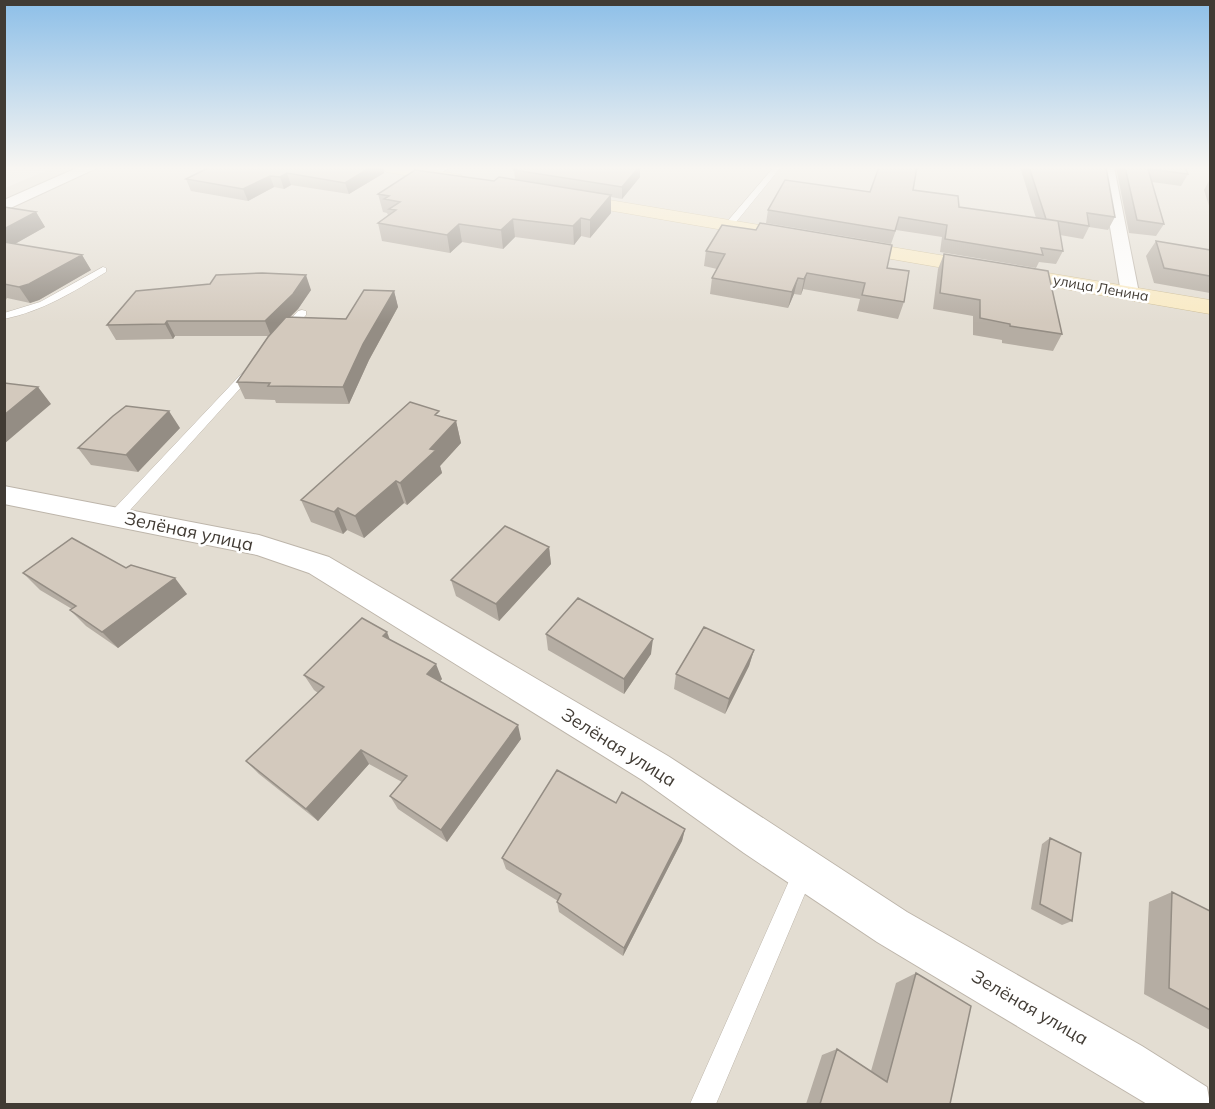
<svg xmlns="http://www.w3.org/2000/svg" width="1215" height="1109" viewBox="0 0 1215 1109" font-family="Mulish,sans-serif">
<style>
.residential{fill:#e3ddd2}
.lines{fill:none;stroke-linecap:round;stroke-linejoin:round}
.lane-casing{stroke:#bdb5aa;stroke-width:1}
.street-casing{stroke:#bdb5aa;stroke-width:2}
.secondary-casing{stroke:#ccbc96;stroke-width:1}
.lane{fill:#fff;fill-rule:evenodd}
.street{fill:#fff;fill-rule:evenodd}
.secondary{fill:#f9eac4;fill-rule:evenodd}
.wall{fill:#b5ada3}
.shaded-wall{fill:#948d84}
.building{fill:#d3c9bd;stroke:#948d84;stroke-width:1.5}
.labels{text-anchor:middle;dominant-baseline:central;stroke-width:5;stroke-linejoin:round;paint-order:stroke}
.far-street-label{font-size:14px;fill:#413b34;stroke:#fff}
.near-street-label{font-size:18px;fill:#413b34;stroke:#fff}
</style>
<rect width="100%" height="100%" fill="#f0ebe3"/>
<!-- residential -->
<path class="residential" d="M37,167H1210V1104H5V188L48,170Z"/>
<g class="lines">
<!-- lane casing -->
<g class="lane-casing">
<path id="lane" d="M774,167H781L732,227H726V223Z
M103,267L106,268V272C73,292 43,311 4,319V313L40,302Z
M302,310L306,311V315L288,335H280V331L298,311Z
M250,368L254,369V373L122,519H112L110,515L112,511L246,369Z
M804,859L811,863L815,870L716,1104H690L797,863Z"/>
</g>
<!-- street casing -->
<g class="street-casing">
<path id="street" d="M79,167H99L4,211V200Z
M431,167H451L433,177H423L421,174Z
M1100,167H1114L1139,293L1137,297H1123L1121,293Z
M4,486L259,535L329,557L668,756L907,912L1142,1046L1207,1087L1210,1104H1147L877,942L744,853L642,780L309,573L257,555L4,504Z"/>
</g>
<!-- secondary casing -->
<g class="secondary-casing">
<path id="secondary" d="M379,167H418L461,175L463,179L455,184L387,172Z
M567,193L1210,300V314L561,202L558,198L561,194Z"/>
</g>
<!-- lane -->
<use href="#lane" class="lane"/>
<!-- street -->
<use href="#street" class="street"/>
<!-- secondary -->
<use href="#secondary" class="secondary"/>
</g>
<!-- wall -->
<path class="wall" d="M210,167H383L384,173L349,194L291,185L284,189L274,187L248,201L191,191L186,179Z
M516,167H640V177L622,199L611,197V213L590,238L581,236L574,245L515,237L503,249L462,242L450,253L382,241L378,223L388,215L387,213L383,212L378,194L515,179L514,170Z
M1020,167H1106L1115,217L1108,230L1089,227L1083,239L1060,235L1063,251L1056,264L1039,262L1036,268L940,252L942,237L896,230L891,244L766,223L768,210L870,192L959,207L1036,218Z
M1116,167H1185L1188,174L1181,186L1152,182L1164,224L1156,236L1129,233Z
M1210,179V209L1204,190Z
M4,207L36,212L45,227L15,244L82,255L91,270L39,300L30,303L7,298L4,303Z
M1156,241L1210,250V293L1154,283L1146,256Z
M706,251L887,268L904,302L898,319L857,311L860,299L803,289L801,295L794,294L788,308L710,294L712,278L717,269L704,266Z
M944,254L1062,334L1053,351L1002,343V340L973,335V316L933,309L938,269Z
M311,290L298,309L290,317L346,319L394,291L398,307L369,360L349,404L276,403L275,400L245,399L237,382L268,336H175L173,339L116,340L107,325Z
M440,416L456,421L461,443L440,466L442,473L407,505L404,503L364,538L347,530L343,534L311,522L301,500Z
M180,428L138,472L91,465L78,448Z
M549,547L551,564L499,621L456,596L451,580Z
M126,568L187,594L118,648L86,626L70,610L72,609L40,590L23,573Z
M546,634L651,654L624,694L548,650Z
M390,639L442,679L440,681L521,739L447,842L398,809L390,796L402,782L369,764L318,821L259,774L246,761L318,693L314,690L304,675Z
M754,650L749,666L725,714L674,689L676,674Z
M616,803L685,829L682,841L623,956L559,912L557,902L558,901L506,869L502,858Z
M1050,838L1072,921L1062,925L1031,909L1042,844Z
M1172,892L1210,911V1030L1144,994L1149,902Z
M916,973L950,1104H806L822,1055L837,1049L871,1071L896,983Z"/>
<!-- shaded-wall -->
<path class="shaded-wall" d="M371,167H383L384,173L349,194L345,183Z
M639,167H640V177L622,199V187Z
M287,173L291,185L284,189L280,177Z
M270,176L274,187L248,201L243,189Z
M611,195V213L590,238V220Z
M36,212L45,227L4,250V229Z
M581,218V236L574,245L573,226Z
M513,219L515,237L503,249L501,230Z
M459,224L462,242L450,253L447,235Z
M82,255L91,270L39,300L30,303L19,287Z
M807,273L803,289L801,295L804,279Z
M306,275L311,290L298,309L271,336L265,321Z
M798,278L794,294L788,308L792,292Z
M394,291L398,307L369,360L349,404L343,387L363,344Z
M167,321L175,336L173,339L165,324Z
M38,387L51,404L4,444V415Z
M169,411L180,428L138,472L126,455Z
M456,421L461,443L440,466L442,473L407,505L400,483L430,449Z
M396,481L404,503L364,538L355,516Z
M338,508L347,530L343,534L334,512Z
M549,547L551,564L499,621L496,604Z
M175,578L187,594L118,648L102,632Z
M387,632L393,648L383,636Z
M653,639L651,654L624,694V679Z
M754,650L749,666L725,714L729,699Z
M436,664L442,679L433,689L427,674Z
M518,725L521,739L447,842L441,830Z
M361,750L369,764L318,821L306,809Z
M685,829L682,841L623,956L624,948Z"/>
<!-- building -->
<path class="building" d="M210,167H371L345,183L287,173L280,177L270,176L243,189L186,179Z
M516,167H639L622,187L514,170Z
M879,167H917L913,190L958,196L959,207L1058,221L1063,251L1041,248L1043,255L945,239L947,225L899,217L895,231L768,210L785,180L870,192Z
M1029,167H1106L1115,217L1087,213L1089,226L1046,219Z
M1125,167H1185L1188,174L1148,169L1164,224L1137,220Z
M415,170L494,181L499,177L611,195L590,220L581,218L573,226L513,219L501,230L459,224L447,235L378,223L396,210L389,209L400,202L384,199L389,196L378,194Z
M4,207L36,212L4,229Z
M760,223L892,245L887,268L909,271L904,302L862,295L865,283L807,273L804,279L798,278L792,292L712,278L725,254L706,251L722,225L756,230Z
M1156,241L1210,250V276L1164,268Z
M4,242L82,255L29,284L19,287L4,284Z
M944,254L1048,271L1062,334L1010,326V324L980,318V300L940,293Z
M262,273L306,275L293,294L265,321H167L165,324L107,325L136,291L210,284L216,275Z
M364,290L394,291L363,344L343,387L268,386L270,383L237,382L268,337L286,317L346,319Z
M4,383L38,387L4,415Z
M410,402L439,411L435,415L456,421L430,449L436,450L400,483L396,481L355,516L338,508L334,512L301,500Z
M126,406L169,411L126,455L78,448L113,416Z
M505,526L549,547L496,604L451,580Z
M72,538L126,568L131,565L175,578L102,632L70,610L76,606L23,573Z
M578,598L653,639L624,679L546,634Z
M362,618L387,632L383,636L436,664L427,674L518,725L441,830L390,796L407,776L361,750L306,809L246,761L324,687L304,675Z
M704,627L754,650L729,699L676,674Z
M557,770L616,803L622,792L685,829L624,948L557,902L561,894L502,858Z
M1050,838L1081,853L1072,921L1040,904Z
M1172,892L1210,911V1010L1169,988Z
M916,973L971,1006L950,1104H820L837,1049L887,1082Z"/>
<!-- sky -->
<linearGradient id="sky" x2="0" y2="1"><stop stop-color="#8dbfe8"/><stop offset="0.52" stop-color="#f8f6f2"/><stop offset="1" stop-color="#f8f6f2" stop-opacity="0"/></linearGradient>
<rect width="1215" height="323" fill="url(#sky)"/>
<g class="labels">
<!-- far-street labels -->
<g class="far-street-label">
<text transform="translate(1101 288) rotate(10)">улица Ленина</text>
</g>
<!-- near-street labels -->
<g class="near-street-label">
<text transform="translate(189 531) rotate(12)">Зелёная улица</text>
<text transform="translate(619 747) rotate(32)">Зелёная улица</text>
<text transform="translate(1030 1007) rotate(30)">Зелёная улица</text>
</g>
</g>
<!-- border -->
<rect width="1215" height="1109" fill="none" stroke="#413b34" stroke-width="12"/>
</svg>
